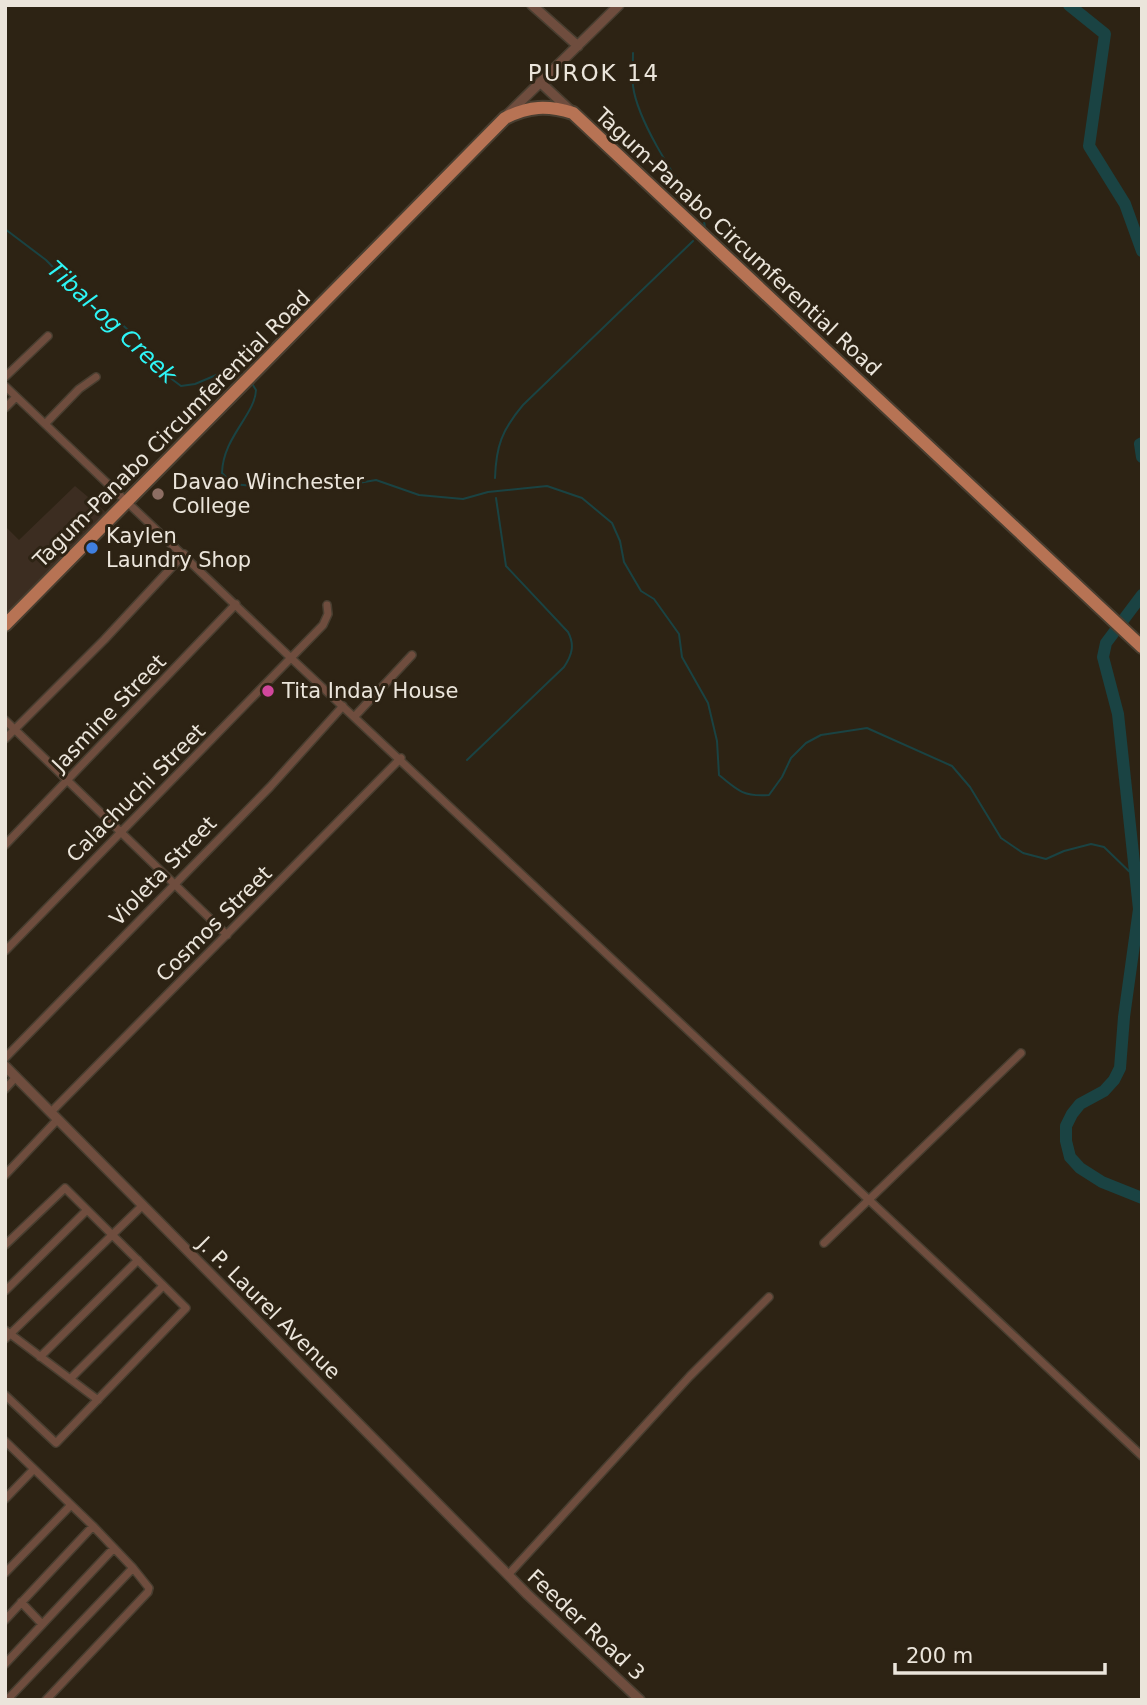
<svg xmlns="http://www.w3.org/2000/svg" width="1147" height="1705" viewBox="0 0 1147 1705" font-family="'DejaVu Sans',sans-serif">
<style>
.education{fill:#3c2d21}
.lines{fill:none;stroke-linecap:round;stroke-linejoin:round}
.stream{stroke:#1a4343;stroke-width:2}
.river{stroke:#1a4343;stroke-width:12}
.minor-casing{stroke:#483e30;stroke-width:10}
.tertiary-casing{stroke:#483e30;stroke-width:12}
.primary-casing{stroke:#483e30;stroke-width:16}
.minor{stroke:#6f4d3e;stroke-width:7}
.tertiary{stroke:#6f4d3e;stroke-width:9}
.primary{stroke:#b77354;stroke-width:12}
.education-dot{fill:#8d6e63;stroke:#2d2314;stroke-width:2.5}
.shop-dot{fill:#3f7fe0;stroke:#2d2314;stroke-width:2.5}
.hotel-dot{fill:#d1479c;stroke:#2d2314;stroke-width:2.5}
.labels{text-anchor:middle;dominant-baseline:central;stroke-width:6;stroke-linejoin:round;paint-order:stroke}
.street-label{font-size:21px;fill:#ebe5db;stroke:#2d2314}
.poi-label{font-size:21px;fill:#ebe5db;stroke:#2d2314;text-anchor:start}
.neighbourhood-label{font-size:23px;letter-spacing:2px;fill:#ebe5db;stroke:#2d2314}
.water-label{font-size:23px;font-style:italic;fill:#2ef5f6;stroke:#2d2314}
</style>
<rect width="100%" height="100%" fill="#2d2314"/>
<!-- education -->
<path class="education" d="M75,486L107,513L5,617V526L19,540Z"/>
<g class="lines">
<!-- stream -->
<path class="stream" d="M633,53C633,64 632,75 633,86C638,125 682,187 704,221L705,228
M5,229L46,260L82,297L117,320L137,338L169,377L181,386L195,384L233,368L244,376
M251,382L256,390C255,415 223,437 222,473L233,484L253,486L280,480L297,479L316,485H347L376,480L419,495L463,499L488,492L547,486L582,498L612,523L620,541L624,562L641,591L654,599L679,634L682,657L708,703L717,741L719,775C738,791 744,797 769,795L782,777L791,758L806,743L821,735L867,728L952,766L970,787L1001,838L1023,853L1046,859L1064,851L1091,844L1104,847L1137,879
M495,478C496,446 502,430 523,405L693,241
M467,760L564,667C572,655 575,645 568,632L506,566L496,498"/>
<!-- river -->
<path class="river" d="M1069,5L1105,34L1089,146L1125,204L1142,251
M1142,443L1140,444L1142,457
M1142,595L1106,643L1103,657L1118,714L1139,909L1124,1017L1120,1068L1114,1080L1104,1091L1080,1104L1072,1114L1066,1126V1141L1070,1157L1080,1168L1102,1182L1142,1198"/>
<!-- minor casing -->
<g class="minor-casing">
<path id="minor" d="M5,377L48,336
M5,386L291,658L1142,1456
M5,408L16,397
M46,423L79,389L96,377
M355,716L412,655
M5,720L227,935
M5,739L104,640L184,554
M5,845L236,604
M5,951L323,625L328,614L327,605
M5,1058L270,787L343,706
M5,1089L16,1077
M51,1112L401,758
M5,1175L58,1119
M824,1243L1021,1053
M5,1245L65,1188L186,1308L56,1443L5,1395
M5,1291L87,1210
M5,1330L98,1400
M5,1339L143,1205
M40,1357L138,1260
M70,1379L163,1286
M5,1441L93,1526L133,1568L149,1588L148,1592L46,1700
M5,1499L34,1469
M5,1573L71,1505
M508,1575L690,1376L769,1297
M21,1602L42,1624
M5,1620L93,1526
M5,1664L114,1548
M7,1700L133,1568"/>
</g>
<!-- tertiary casing -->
<g class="tertiary-casing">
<path id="tertiary" d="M532,5L578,46
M540,82L572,112
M508,114L619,5
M5,1066L527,1594L640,1700"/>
</g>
<!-- primary casing -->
<g class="primary-casing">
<path id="primary" d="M5,625L505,118C529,106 547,105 573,113L1142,647"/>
</g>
<!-- minor -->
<use href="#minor" class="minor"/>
<!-- tertiary -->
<use href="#tertiary" class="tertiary"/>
<!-- primary -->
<use href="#primary" class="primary"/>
</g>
<!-- markers -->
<circle class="education-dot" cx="158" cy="494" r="7"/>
<circle class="shop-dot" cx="92" cy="548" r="7"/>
<circle class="hotel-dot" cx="268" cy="691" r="7"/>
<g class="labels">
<!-- street labels -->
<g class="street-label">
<text transform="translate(738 242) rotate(43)">Tagum-Panabo Circumferential Road</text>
<text transform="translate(172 429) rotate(-45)">Tagum-Panabo Circumferential Road</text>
<text transform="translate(109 713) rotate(-46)">Jasmine Street</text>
<text transform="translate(136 793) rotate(-45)">Calachuchi Street</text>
<text transform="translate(163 871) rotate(-46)">Violeta Street</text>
<text transform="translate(214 924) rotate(-45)">Cosmos Street</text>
<text transform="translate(269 1308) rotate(45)">J. P. Laurel Avenue</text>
<text transform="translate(586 1625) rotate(43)">Feeder Road 3</text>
</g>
<!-- poi labels -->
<g class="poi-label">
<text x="172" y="482">Davao Winchester<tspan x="172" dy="24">College</tspan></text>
<text x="106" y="536">Kaylen<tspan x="106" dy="24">Laundry Shop</tspan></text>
<text x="282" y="691">Tita Inday House</text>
</g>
<!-- neighbourhood labels -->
<g class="neighbourhood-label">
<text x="594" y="73">PUROK 14</text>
</g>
<!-- water labels -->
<g class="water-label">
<text transform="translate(112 322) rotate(43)">Tibal-og Creek</text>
</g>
</g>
<!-- border -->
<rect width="1147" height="1705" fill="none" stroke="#ebe5db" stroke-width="14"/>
<!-- scale -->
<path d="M895 1663v10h210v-10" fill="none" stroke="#ebe5db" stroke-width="3.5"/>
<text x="906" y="1663" font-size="21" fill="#ebe5db" stroke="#2d2314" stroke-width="5" paint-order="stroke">200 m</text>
</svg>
